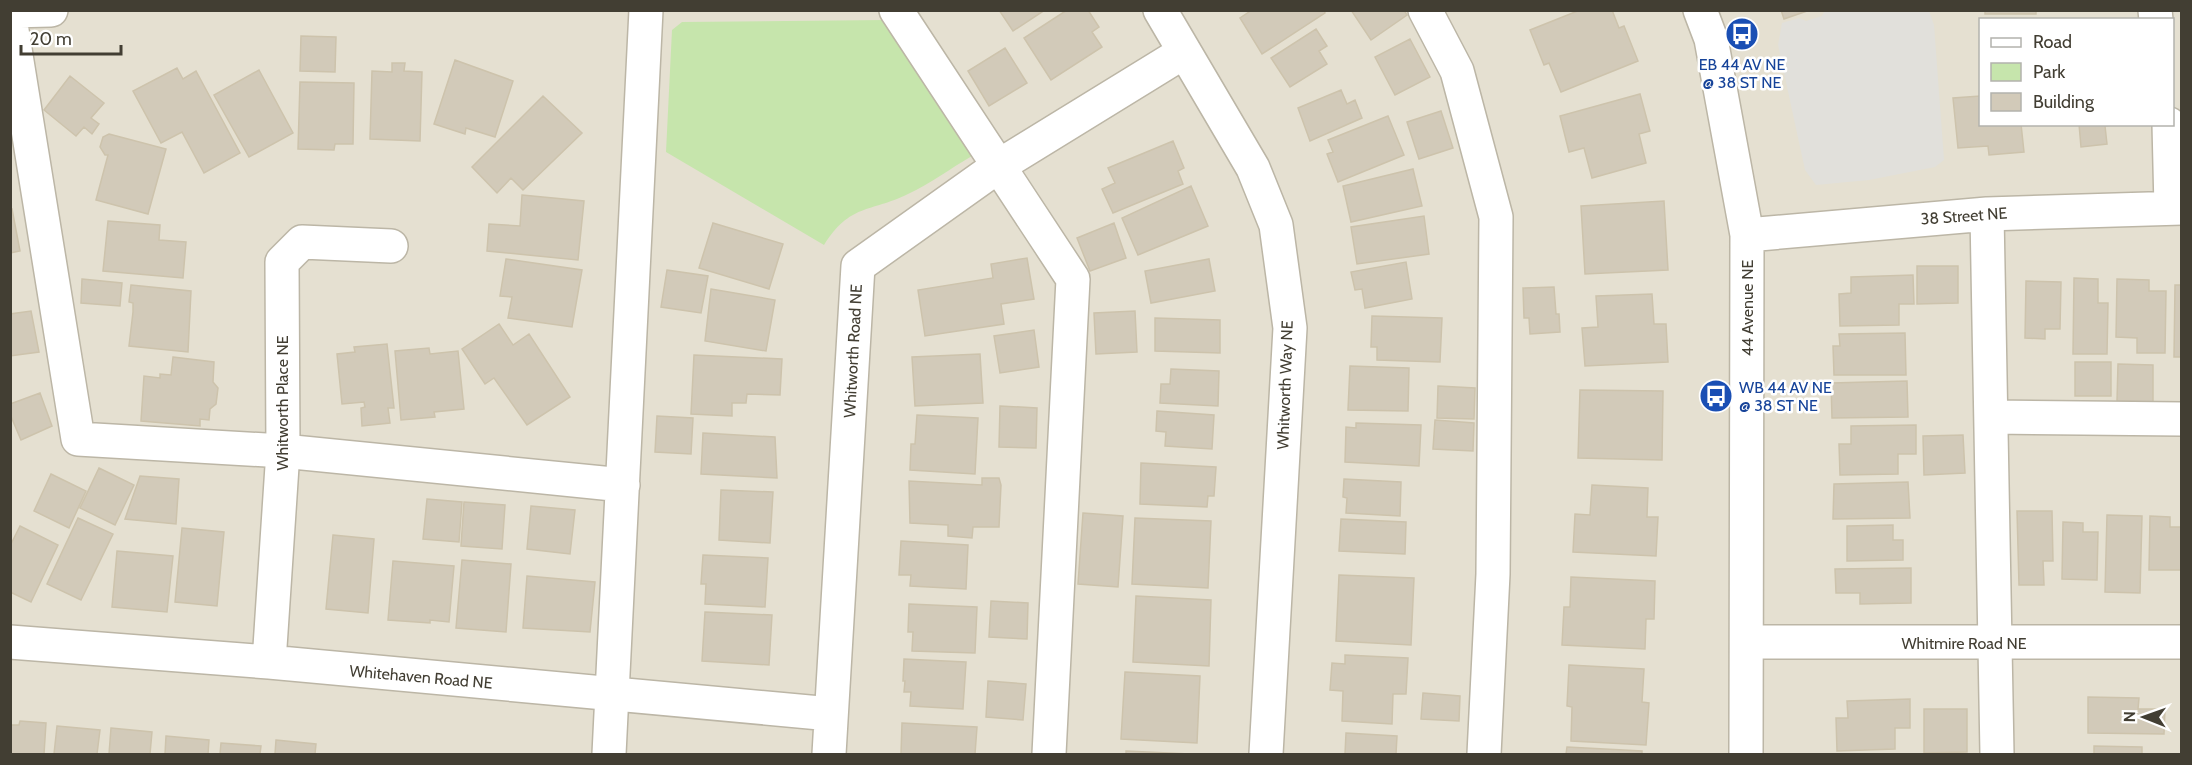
<svg xmlns="http://www.w3.org/2000/svg" width="2192" height="765" viewBox="0 0 2192 765" font-family="Cabin,sans-serif">
<style>
.residential{fill:#e5e0d1;fill-rule:evenodd}
.green{fill:#c6e5ac}
.parking{fill:#e1e0db}
.building{fill:#d2cab9;stroke:#cdc3ac;stroke-width:1.5}
.lines{fill:none;stroke-linecap:round;stroke-linejoin:round}
.minor-casing{stroke:#bcb6a6;stroke-width:36}
.minor{stroke:#fff;stroke-width:33}
.labels{text-anchor:middle;dominant-baseline:central;stroke-width:5;stroke-linejoin:round;paint-order:stroke}
.transit-label{font-size:16px;fill:#164399;stroke:#fff}
.street-label{font-size:16px;fill:#423e33;stroke:#fff}
</style>
<rect width="100%" height="100%" fill="#f1eee3"/>
<!-- residential -->
<path class="residential" d="M11,11H2181V754H11ZM1980,20H2172V124H1980Z"/>
<!-- green -->
<path class="green" d="M885,20L972,156C951,168 930,184 908,194C869,213 851,203 824,245L666,152L672,30L682,22Z"/>
<!-- parking -->
<path class="parking" d="M1825,10L1929,11L1934,25L1944,160L1935,167L1869,180L1816,185L1805,170L1778,45L1782,23L1799,18L1806,21L1822,16Z"/>
<!-- building -->
<path class="building" d="M999,10H1045L1013,31Z
M1067,10H1088L1099,27L1092,32L1102,47L1051,80L1024,38Z
M1252,10H1324L1325,13L1262,54L1240,18Z
M1351,10H1404L1407,15L1371,40Z
M1580,10H1612L1619,28L1624,26L1638,61L1561,92L1549,63L1544,65L1530,30Z
M1781,10H1810L1784,19Z
M1985,10H2036V14H1985Z
M1316,29L1327,46L1319,51L1327,64L1290,87L1271,58Z
M301,36L336,37L335,72L300,71Z
M1410,39L1430,77L1395,95L1375,57Z
M1005,48L1027,83L989,106L968,71Z
M455,60L513,81L495,137L466,128L465,134L434,124Z
M392,63H405L404,71L422,72L420,141L370,139L372,71L392,72Z
M177,68L183,79L196,71L240,153L204,173L182,132L161,143L133,91Z
M259,70L293,133L249,157L214,95Z
M70,76L104,103L91,118L99,124L92,134L84,127L76,136L44,110Z
M300,82L354,83L353,144H335L334,150L298,149Z
M1341,90L1347,104L1355,100L1362,118L1310,141L1298,108Z
M1640,94L1650,131L1639,134L1646,163L1592,178L1584,148L1569,152L1560,116Z
M543,96L582,133L523,190L511,178L497,193L472,167Z
M1980,96V124H2021L2024,152L1989,155L1988,146L1958,148L1953,98Z
M1441,111L1453,148L1419,159L1407,122Z
M1388,116L1404,155L1338,182L1327,154L1333,152L1328,140Z
M2079,124H2120L2105,126L2107,144L2081,147Z
M109,134L166,149L148,214L96,200L108,155H105L100,147L103,137Z
M1173,141L1184,168L1178,171L1183,184L1113,213L1102,189L1115,183L1108,168Z
M1413,169L1422,206L1351,222L1343,186Z
M1191,186L1208,226L1138,255L1122,218Z
M522,195L584,201L578,260L487,251L489,224L520,226Z
M1664,201L1668,270L1585,274L1581,206Z
M12,209L20,251L10,253V210Z
M1424,216L1429,254L1357,264L1351,227Z
M108,221L160,225L159,240L186,242L183,278L103,271Z
M713,223L783,244L769,289L699,268Z
M1114,223L1126,258L1090,271L1077,238Z
M1027,258L1034,299L1001,304L1004,324L925,336L918,290L993,278L991,264Z
M506,259L582,270L572,327L508,318L512,297L500,296Z
M1209,259L1215,291L1151,303L1145,271Z
M1406,262L1412,299L1365,308L1362,289L1355,290L1351,272Z
M1917,266H1958V303L1917,304Z
M667,270L708,276L701,313L661,307Z
M1913,275L1914,304H1899V325L1840,326L1839,294L1851,293V277Z
M2074,278L2098,279V303H2108L2107,354H2073Z
M82,279L122,283L120,306L81,303Z
M2117,279L2149,280V291H2166L2165,353H2137V338L2116,337Z
M2026,281L2061,282L2060,329H2045V339L2025,338Z
M131,285L191,291L188,352L129,346L133,312V303L129,302Z
M2175,285H2182V357H2174Z
M1554,287L1556,314H1559L1560,332L1530,334L1529,318H1524L1523,288Z
M711,289L775,300L766,351L705,341Z
M1652,294L1654,324H1666L1668,362L1585,366L1582,328L1598,327L1596,296Z
M31,311L39,352L10,356V314Z
M1135,311L1137,352L1096,354L1094,313Z
M1372,316L1442,318L1440,362L1377,360V347H1371Z
M1155,318L1220,320V353L1155,351Z
M499,324L513,345L529,334L570,397L527,425L494,378L485,384L462,349Z
M1034,330L1039,367L1000,373L994,336Z
M1905,333L1906,375H1834L1833,346H1840L1839,334Z
M387,344L394,408H388L390,423L362,426L361,408L365,407L364,402L342,404L337,354L355,352L354,347Z
M429,348L430,354L458,351L464,409L434,412L435,417L401,420L395,351Z
M980,354L983,403L915,406L912,357Z
M694,355L782,359L780,395L747,394L746,403H732V416L691,414Z
M173,357L214,362L213,382L218,388L216,404L210,409L209,420L200,419V426L141,421L144,376L160,378V374L171,375Z
M2075,362H2111V396H2075Z
M2118,364L2153,365V402L2117,401Z
M1350,366L1409,368L1408,411L1348,410Z
M1171,369L1219,371L1218,406L1160,403L1161,384H1170Z
M1907,381L1908,417L1832,418L1831,383Z
M1438,386L1475,388L1474,419L1437,418Z
M1580,390L1663,391L1662,460L1578,458Z
M40,393L52,426L21,440L10,414V404Z
M1000,406L1037,408L1036,448L999,447Z
M1157,411L1214,415L1212,449L1165,446L1166,432L1156,431Z
M917,415L978,418L975,474L910,470L911,444H915Z
M657,416L693,418L691,454L655,452Z
M1435,420L1474,423L1473,451L1433,449Z
M1356,423L1421,425L1419,466L1345,462L1346,427L1356,428Z
M1916,425V454H1898V474L1840,475L1839,444H1851V426Z
M703,433L775,437L777,478L701,474Z
M1963,435L1965,473L1924,475L1923,436Z
M1141,463L1216,467L1214,496H1208L1207,507L1140,504Z
M99,468L134,485L115,525L80,508Z
M51,474L86,491L69,528L34,511Z
M140,476L179,479L176,524L125,519Z
M982,478H999L1001,485L999,527H973L972,538L948,536V525L910,523L909,481L982,485Z
M1344,479L1401,482L1400,516L1346,513L1347,498L1343,497Z
M1908,482L1910,518L1833,519L1834,484Z
M1592,485L1648,488L1647,517H1658L1656,556L1573,552L1575,514L1590,515Z
M721,490L773,492L770,543L719,540Z
M427,499L462,502L459,542L423,539Z
M464,502L505,505L502,549L461,546Z
M531,506L575,510L570,554L527,549Z
M2017,511H2052L2053,561H2043L2044,585H2019Z
M1083,513L1123,516L1118,587L1078,584Z
M2107,515L2142,516L2140,593L2105,592Z
M2150,516L2170,517V527H2182V570H2149Z
M78,518L113,534L81,600L47,584Z
M1135,518L1211,521L1208,588L1132,584Z
M1341,519L1406,522L1405,554L1339,551Z
M2063,522L2083,523V532H2098L2097,580L2062,579Z
M1893,525V540H1903V560L1847,561V526Z
M20,526L58,545L31,602L10,592V546Z
M182,528L224,532L217,606L175,602Z
M333,535L374,539L368,613L326,609Z
M901,541L968,545L966,589L910,586L911,575H899Z
M117,551L173,556L167,612L112,607Z
M703,555L768,558L765,607L705,604L706,584H701Z
M462,560L511,564L506,632L456,628Z
M393,561L454,566L449,622L430,620V623L388,620Z
M1911,568V603L1860,604V593H1836L1835,569Z
M1339,575L1414,578L1411,645L1336,641Z
M527,576L595,582L590,632L523,628Z
M1571,577L1655,581L1654,619H1646L1645,649L1562,645L1564,607H1570Z
M1136,596L1211,600L1209,666L1133,662Z
M991,601L1028,603L1027,639L989,637Z
M909,604L977,607L975,653L912,651L913,632H908Z
M705,612L772,615L769,665L702,661Z
M1345,655L1408,658L1406,694H1393L1392,724L1342,721L1343,691L1330,690L1332,663L1345,664Z
M904,659L966,662L963,709L910,706L911,692H904L905,681H903Z
M1569,665L1644,669L1642,702L1649,703L1646,745L1571,741L1572,707L1567,706Z
M1125,672L1200,676L1197,743L1121,739Z
M988,681L1026,684L1023,720L986,717Z
M1423,693L1460,696L1459,721L1421,719Z
M2088,697L2139,698L2138,709H2165L2164,734L2088,733Z
M1910,699V728H1895V749L1837,751L1836,718H1848L1847,701Z
M1924,709H1967V752L1924,753Z
M20,721L46,723L44,754H10V725H19Z
M902,723L977,727L975,754H901Z
M57,726L100,730L97,754H54Z
M111,728L152,732L150,754H109Z
M1346,733L1397,736L1396,754H1345Z
M166,736L209,740L208,754H165Z
M276,740L316,744L315,754H275Z
M221,743L261,746L260,754H220Z
M2094,746L2142,747V754H2094Z
M1567,747L1642,751V754H1566Z
M1126,751L1190,754H1126Z"/>
<g class="lines">
<!-- minor casing -->
<g class="minor-casing">
<path id="minor" d="M896,10L1073,279L1049,754
M1160,10L1253,168L1276,225L1290,328L1266,754
M1425,10L1457,71L1496,217L1493,574L1484,754
M1700,10L1711,39L1747,235L1746,754
M2155,10L2156,20
M10,11L51,10
M10,18L78,439L283,451L623,485
M2169,124L2171,208
M1987,214L1997,754
M1747,235L1987,214L2182,208
M1991,417L2182,419
M10,642L269,662L831,714
M1747,642H2182
M269,662L283,451L282,262L302,242L391,246
M609,754L646,10
M829,754L858,266L997,167L1184,52"/>
</g>
<!-- minor -->
<use href="#minor" class="minor"/>
</g>
<!-- icons -->
<defs>
<g id="bus-disc" transform="scale(1.725)"><circle r="9.5" fill="#1a4fb4" stroke="#fff"/><path d="M-5-6H5V4H4V6H2V4H-2V6H-4V4H-5ZM-3.5-4V0h7V-4ZM-3.5 1.2v1.5H-2V1.2ZM2 1.2v1.5H3.5V1.2Z" fill="#fff"/></g>
</defs>
<g fill-rule="evenodd">
<use href="#bus-disc" x="1742" y="34"/>
<use href="#bus-disc" x="1716" y="396"/>
</g>
<g class="labels">
<!-- transit labels -->
<g class="transit-label">
<text x="1742" y="64">EB 44 AV NE<tspan x="1742" dy="18">@ 38 ST NE</tspan></text>
<text x="1739" y="387" text-anchor="start">WB 44 AV NE<tspan x="1739" dy="18">@ 38 ST NE</tspan></text>
</g>
<!-- street labels -->
<g class="street-label">
<text transform="translate(1964 216) rotate(-4)">38 Street NE</text>
<text transform="translate(1747 308) rotate(-90)">44 Avenue NE</text>
<text transform="translate(853 351) rotate(-87)">Whitworth Road NE</text>
<text transform="translate(1285 385) rotate(-88)">Whitworth Way NE</text>
<text transform="translate(282 403) rotate(-90)">Whitworth Place NE</text>
<text x="1964" y="643">Whitmire Road NE</text>
<text transform="translate(421 677) rotate(5)">Whitehaven Road NE</text>
</g>
</g>
<!-- border -->
<rect width="2192" height="765" fill="none" stroke="#423e33" stroke-width="24"/>
<!-- legend -->
<rect x="1979" y="18" width="195" height="108" fill="#ffffff" stroke="#b3b2ad" stroke-width="1.5"/>
<rect x="1991" y="38" width="30" height="9" fill="#ffffff" stroke="#b3b2ad" stroke-width="1.5"/>
<text x="2033" y="48" font-size="18" fill="#423e33">Road</text>
<rect x="1991" y="63" width="30" height="18" fill="#c6e5ac" stroke="#b3b2ad" stroke-width="1.5"/>
<text x="2033" y="78" font-size="18" fill="#423e33">Park</text>
<rect x="1991" y="93" width="30" height="18" fill="#d2cab9" stroke="#b3b2ad" stroke-width="1.5"/>
<text x="2033" y="108" font-size="18" fill="#423e33">Building</text>
<!-- north arrow -->
<g transform="translate(2144 717) rotate(271)" stroke="#ffffff" stroke-width="4.5" paint-order="stroke">
<path d="M0-4.5L10 22L0 15L-10 22Z" fill="#423e33"/>
<text y="-9" font-size="16" font-weight="bold" text-anchor="middle" fill="#423e33">N</text>
</g>
<!-- scale -->
<path d="M21 45v9h100v-9" fill="none" stroke="#423e33" stroke-width="3"/>
<text x="30" y="45" font-size="18" fill="#423e33" stroke="#ffffff" stroke-width="4.5" paint-order="stroke">20 m</text>
</svg>
